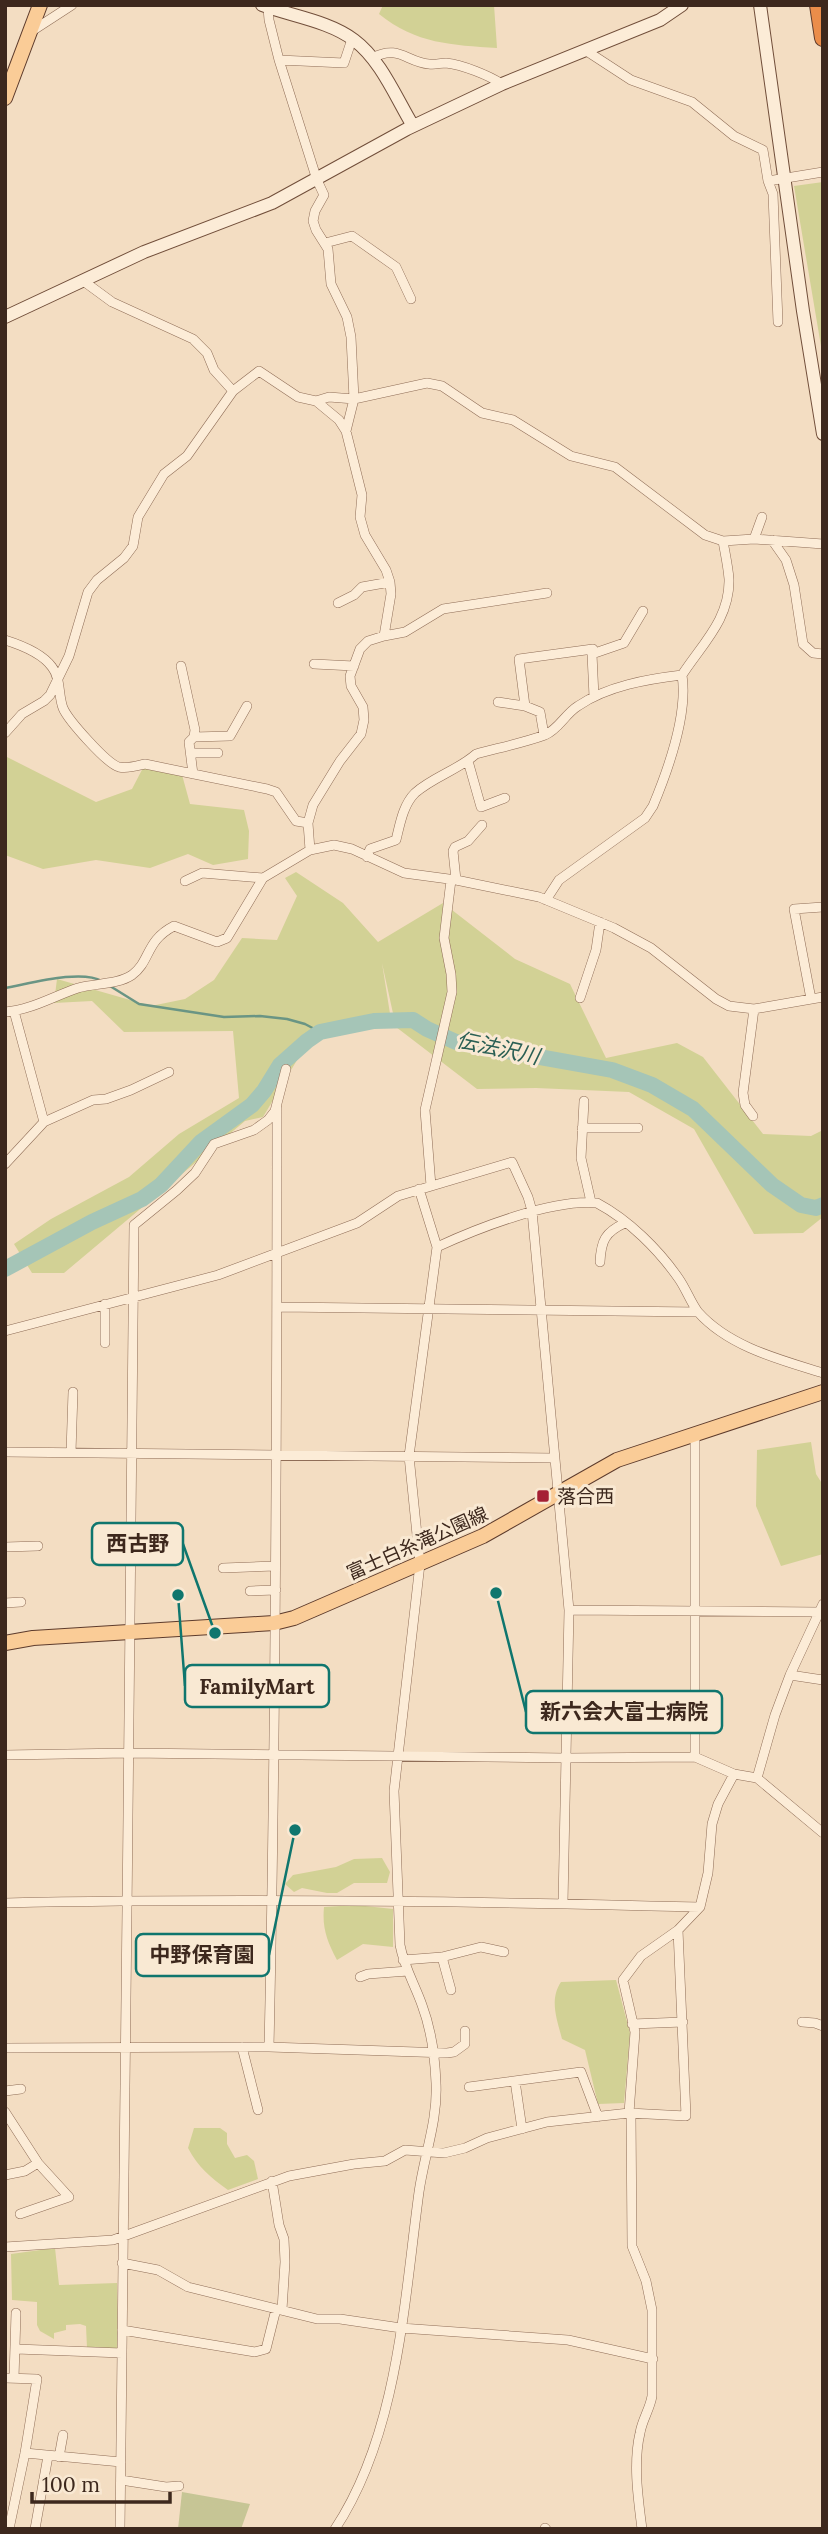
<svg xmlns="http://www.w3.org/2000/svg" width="828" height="2534" viewBox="0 0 828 2534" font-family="Lora,'Noto Sans JP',serif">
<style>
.green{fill:#d2d195}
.cemetery{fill:#c6c595}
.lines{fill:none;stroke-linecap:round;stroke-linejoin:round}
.stream{stroke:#6a9584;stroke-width:2.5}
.river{stroke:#a5c5b7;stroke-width:16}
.street-casing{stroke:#8f6d57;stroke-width:10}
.secondary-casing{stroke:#714e3a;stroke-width:14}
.primary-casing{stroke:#5d3b2c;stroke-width:16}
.highway-casing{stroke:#5d3b2c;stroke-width:18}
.street{stroke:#fcecd7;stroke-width:9}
.secondary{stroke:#fcecd7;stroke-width:12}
.primary{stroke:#facc97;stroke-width:14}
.highway{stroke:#eb8d4a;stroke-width:16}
.poi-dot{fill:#a52034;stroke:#f9e9d3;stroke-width:2.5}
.labels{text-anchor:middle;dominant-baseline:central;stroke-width:6;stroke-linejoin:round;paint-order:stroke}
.poi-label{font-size:19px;fill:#3d281d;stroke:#f9e9d3;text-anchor:start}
.street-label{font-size:19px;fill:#3d281d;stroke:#f9e9d3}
.water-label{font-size:21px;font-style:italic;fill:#2a5f54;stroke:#f9e9d3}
.leader{fill:none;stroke:#0f766e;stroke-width:2.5}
.callout-dot{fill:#0f766e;stroke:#f9e9d3;stroke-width:2.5}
.callout{fill:#f9e9d3;stroke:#0f766e;stroke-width:2.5}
.callout-label{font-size:21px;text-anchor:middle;font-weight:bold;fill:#3d281d}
</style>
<rect width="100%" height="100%" fill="#f3ddc2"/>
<!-- green -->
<path class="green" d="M383,5H494L497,48C452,45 416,44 379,14Z
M823,182V358L794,186Z
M5,756L96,802L132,789L145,764L181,771L190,804L244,810L249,831L248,859L213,865L188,854L150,868L96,860L43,869L5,855Z
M296,872L343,903L378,942L443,903L515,959L570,984L606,1058L677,1043L703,1057L763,1134L811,1136L823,1130V1217L803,1233L754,1234L694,1129L629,1092L536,1088L477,1089L396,1027L382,963L391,1020L315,1030L263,1117L245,1121L64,1273H32L14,1244L51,1219L129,1177L179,1134L239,1098L233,1031L124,1032L92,1001L54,1003L57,979L151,1006L185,999L214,980L242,938L277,940L297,896L285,878Z
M811,1442L816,1474L823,1485V1554L781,1566L756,1506L757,1450Z
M382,1858L390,1872L387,1883H354L337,1893H327L302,1888L294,1892L285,1884L293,1875L336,1867L354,1859Z
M356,1905L393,1909V1947L363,1944L337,1960C327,1941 322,1928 324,1907Z
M616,1980L630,2033L624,2103L598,2104L585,2050L562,2039C557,2019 549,2000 561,1982Z
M194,2128H220L227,2133V2144L235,2158L247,2155L254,2161L258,2179L228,2190C210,2177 198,2167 188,2148Z
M55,2248L59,2285L117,2283L118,2350L87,2348L86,2326L80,2324L66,2325V2330L54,2333V2339L40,2331L37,2325V2302L12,2300L11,2254Z"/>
<!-- cemetery -->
<path class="cemetery" d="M182,2492L250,2504L241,2529H178Z"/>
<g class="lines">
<!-- stream -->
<path class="stream" d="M110,986L139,1004L224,1017L260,1016L287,1019L305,1024L320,1032
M5,988C29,984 80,969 102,981"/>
<!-- river -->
<path class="river" d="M5,1269L92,1222L142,1199L161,1185L201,1142L252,1105L264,1091L280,1065L307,1041L320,1032L374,1021L413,1020L427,1029L456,1042L612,1070L652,1085L693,1109L772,1185L801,1205L816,1208L823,1205"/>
<!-- street casing -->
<g class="street-casing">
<path id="street" d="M268,8L269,20L279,60L317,180L324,195L315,211L313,221L316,230L328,249L331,284L347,317L351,337L354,399L346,431
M32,31L72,5
M585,50L631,80L692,102L734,136L763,150L768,181L773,194L778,322
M372,58C399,44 406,62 429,64C435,65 440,63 446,63C463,65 488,75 502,84
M279,60L344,63L352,39
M768,181L823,172
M325,243L352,236L396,267L411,299
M82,280L112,302L193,339L207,353L214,370L233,391
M754,539L762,517
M772,540L786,560L794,585L803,644L813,653L823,654
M338,603L354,595L362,587L390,582
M384,636L405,632L443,609L547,593
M5,640C21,645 42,653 52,667C61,678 58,695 63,708C68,720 107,764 119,767C128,769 136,766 145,764L267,789L276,792L296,821L308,823
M592,654L594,697
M314,664L354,666
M181,666L195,730L194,737L189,742L193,774
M498,702L525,706
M5,733L22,714L44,701L50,695L69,656L88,592L97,580L124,558L133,546L138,517L164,474L187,456L233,391L259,371L298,397L316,401L329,397L354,399L427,383L442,386L482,413L513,420L571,456L615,467L705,535L723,541L754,539L823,544
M544,735L540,712L525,706L519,659L593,649L592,654L624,643L643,611
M194,737L230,736L247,706
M191,753H218
M468,761L481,807L505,798
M310,850L308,823L313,805L340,761L361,734L364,720L363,707L351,686L350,676L360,649L368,641L384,636L391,594L390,582L386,570L365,535L360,517L362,495L346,431L339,420L316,401
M367,857L370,849L396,840C400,824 403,805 415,793C433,777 458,770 476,754C498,748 523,743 545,735C559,729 565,714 578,706C607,686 648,679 682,675
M456,880L453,851L455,847L468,841L482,825
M185,881L202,873L263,878
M546,900L559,880L645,818L653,806C668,770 688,713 682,675C702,644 730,619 729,579C728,566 725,553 723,541
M580,998L596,950L600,922
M811,999L794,909L823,907
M5,1012C31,1010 54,996 78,988C95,983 117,985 132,975C151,961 145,941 174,926L217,942L227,938L263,878L310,850L334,845L352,849L404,873L456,880L539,897L614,928L651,948L716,999L729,1006L754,1009L823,997
M584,1101L581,1158L591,1202
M753,1116L745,1105L743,1093L754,1009
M44,1122L93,1100L106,1099L131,1090L169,1072
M582,1128H638
M5,1164L44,1122L14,1011
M431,1186L425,1110L452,992L451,974L444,938L451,880
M437,1247C478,1228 552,1199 597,1203C629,1220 659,1250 679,1279C686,1289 691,1303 698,1312C729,1347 781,1360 823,1373
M600,1262C601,1241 605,1232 625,1223
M105,1304V1343
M279,1307L698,1312
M5,1331L218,1275L357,1223L398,1196L512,1162L528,1197L532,1211L569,1610L563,1903
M695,1433V1757
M5,1452L554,1458
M71,1452L73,1392
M5,1547L38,1546
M223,1568L275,1566
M250,1591L276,1590
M5,1603L21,1602
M569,1610L820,1612
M790,1675L823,1680
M5,1755L128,1753L566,1758L695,1757L734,1774L757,1778L823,1833
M757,1778L775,1715L790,1675L823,1604
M5,1903C237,1898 468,1901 700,1907
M442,1957L451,1990
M403,1960L442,1957L481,1947L504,1952
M360,1977L368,1974L408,1971
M802,2022L815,2023L823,2026
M632,2024L683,2022
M242,2047L258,2110
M269,2047C276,1734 277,1421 277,1108
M5,2048L269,2047L447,2053L454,2052L465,2044V2031
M515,2081L522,2129
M469,2087L581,2072L598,2117
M5,2091L21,2089
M5,2112L38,2163L69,2197L20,2214
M629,2113L635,2032L623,1980L641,1956L678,1930L700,1907L708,1873L712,1824L718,1804L734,1774
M631,2114L632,2246L646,2281L652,2310V2396C650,2409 642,2420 640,2433C633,2463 638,2498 642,2529
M5,2175L25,2171L38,2163
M272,2181L279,2225L284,2239L285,2262L282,2310
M5,2247L113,2240L289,2176L354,2164L385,2161L405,2150L444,2153L465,2148L487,2138L547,2122L629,2113L686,2116L678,1930
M122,2263L158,2270L188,2287L317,2319H340L401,2328L568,2340L653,2359
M122,2330L255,2352L266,2349L276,2309
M16,2349L122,2353
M5,2378L37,2379L25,2453L9,2529
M14,2378L16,2313
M25,2453L121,2462
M59,2457L63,2435
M121,2480L166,2487L179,2486
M545,2528L546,2529
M35,2529L48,2456
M120,2529C125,2094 130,1660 134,1225L177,1190L195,1173L214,1144L254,1130L268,1120L275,1111L286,1069
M335,2529C398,2434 404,2302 419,2192C424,2156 438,2120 436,2083C435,2057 431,2029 422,2005C415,1985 404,1967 400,1945L394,1791L420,1564L409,1456L437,1247L419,1189"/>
</g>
<!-- secondary casing -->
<g class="secondary-casing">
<path id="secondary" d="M262,5C291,16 329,21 354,40C381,60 396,98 413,126
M760,5L803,311L823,434
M5,317L144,252L272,203L407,129L502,84L660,20L682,5"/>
</g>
<!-- primary casing -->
<g class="primary-casing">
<path id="primary" d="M5,98L40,5
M5,1643L33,1638L274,1623L294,1618L483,1536L617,1460L823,1392"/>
</g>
<!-- highway casing -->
<g class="highway-casing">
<path id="highway" d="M818,5L823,38"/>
</g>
<!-- street -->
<use href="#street" class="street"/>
<!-- secondary -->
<use href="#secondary" class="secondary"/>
<!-- primary -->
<use href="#primary" class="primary"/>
<!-- highway -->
<use href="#highway" class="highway"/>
</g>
<!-- markers -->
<rect class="poi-dot" x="536" y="1489" width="14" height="14" rx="3.5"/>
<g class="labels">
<!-- poi labels -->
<g class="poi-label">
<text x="557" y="1496">落合西</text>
</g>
<!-- street labels -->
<g class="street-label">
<text transform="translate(417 1543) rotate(-24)">富士白糸滝公園線</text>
</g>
<!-- water labels -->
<g class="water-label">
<text transform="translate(498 1048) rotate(12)">伝法沢川</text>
</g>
</g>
<!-- callouts -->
<path class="leader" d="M215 1633L183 1544M178 1595L185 1686M496 1593L526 1712M295 1830L269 1955"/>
<g class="callout-dot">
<circle cx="215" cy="1633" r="7"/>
<circle cx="178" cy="1595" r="7"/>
<circle cx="496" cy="1593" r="7"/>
<circle cx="295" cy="1830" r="7"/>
</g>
<g class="callout">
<rect x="92" y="1523" width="91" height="42" rx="7"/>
<rect x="185" y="1665" width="144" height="42" rx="7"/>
<rect x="526" y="1691" width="196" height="42" rx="7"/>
<rect x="136" y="1934" width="133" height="42" rx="7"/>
</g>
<g class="callout-label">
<text x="138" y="1551">西古野</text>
<text x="257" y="1694">FamilyMart</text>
<text x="624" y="1719">新六会大富士病院</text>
<text x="202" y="1962">中野保育園</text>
</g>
<!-- border -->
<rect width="828" height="2534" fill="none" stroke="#3d281d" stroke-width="14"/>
<!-- scale -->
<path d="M32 2492v10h138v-10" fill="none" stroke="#3d281d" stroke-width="3.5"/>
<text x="42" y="2492" font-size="21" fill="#3d281d" stroke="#f9e9d3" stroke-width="5" paint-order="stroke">100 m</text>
</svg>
